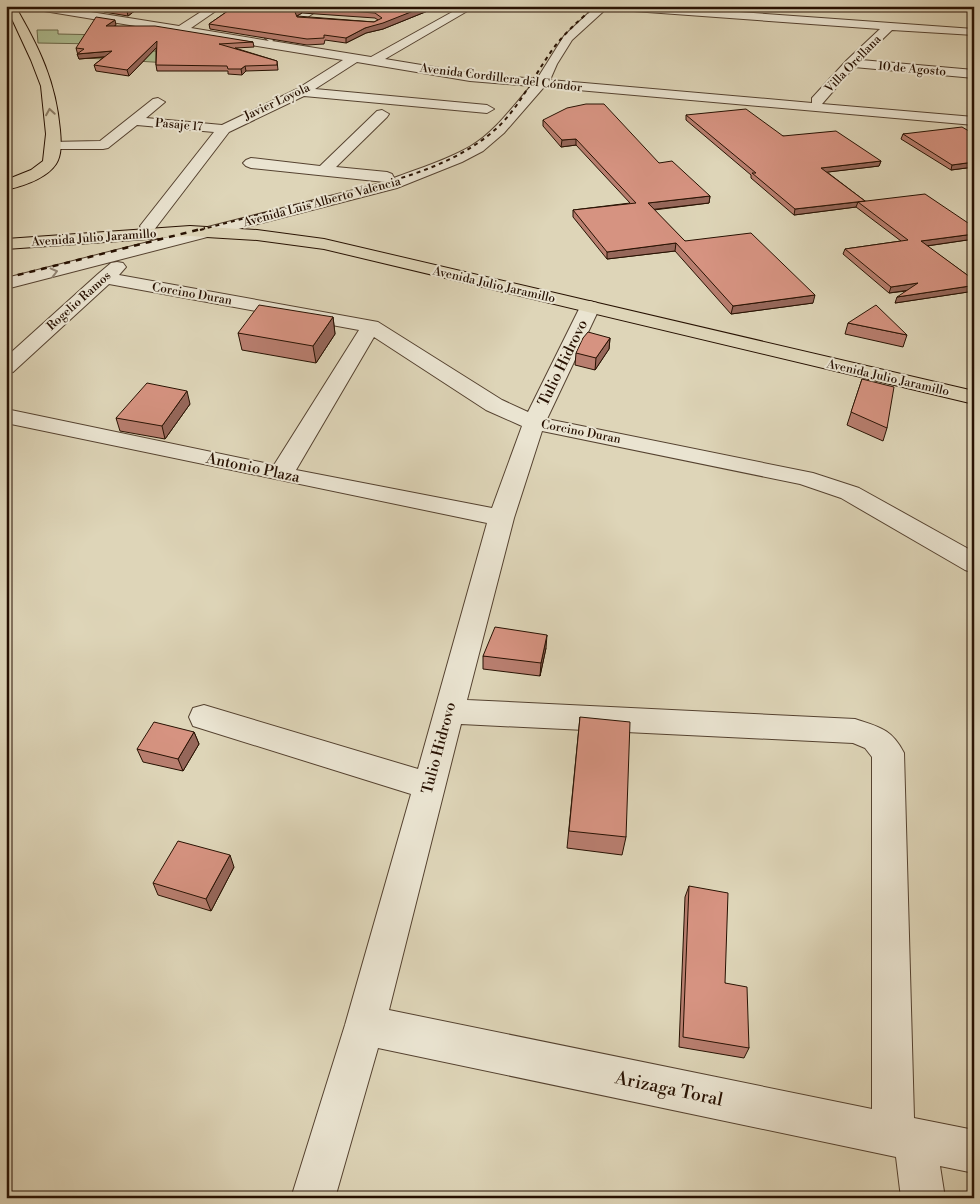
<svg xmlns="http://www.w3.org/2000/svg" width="980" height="1204" viewBox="0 0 980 1204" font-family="'Libre Bodoni',serif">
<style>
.green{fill:#aebe92;stroke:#6a684a}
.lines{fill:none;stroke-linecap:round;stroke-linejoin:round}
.minor-casing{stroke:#554230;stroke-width:2}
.major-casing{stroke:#271102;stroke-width:2}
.minor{fill:#eae4d1;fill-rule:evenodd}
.major{fill:#ded5b8;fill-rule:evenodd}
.rail-far1{stroke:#271102;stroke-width:2;stroke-dasharray:4 4;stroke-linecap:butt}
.rail{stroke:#271102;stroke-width:2.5;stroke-dasharray:6 6;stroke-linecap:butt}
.wall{fill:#b87e6f;stroke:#271102;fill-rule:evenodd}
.shaded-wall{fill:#96675a;stroke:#271102}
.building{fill:#d69381;stroke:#271102;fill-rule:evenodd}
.oneway{stroke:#8c7d66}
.oneway2{stroke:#928574}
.labels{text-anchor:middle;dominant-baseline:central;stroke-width:4;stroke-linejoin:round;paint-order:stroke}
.far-street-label{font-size:12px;fill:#271102;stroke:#eae4d1}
.street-label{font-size:15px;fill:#271102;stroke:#eae4d1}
.near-street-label{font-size:18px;fill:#271102;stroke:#eae4d1}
</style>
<rect width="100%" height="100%" fill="#ded5b8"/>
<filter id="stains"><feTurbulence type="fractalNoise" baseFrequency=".004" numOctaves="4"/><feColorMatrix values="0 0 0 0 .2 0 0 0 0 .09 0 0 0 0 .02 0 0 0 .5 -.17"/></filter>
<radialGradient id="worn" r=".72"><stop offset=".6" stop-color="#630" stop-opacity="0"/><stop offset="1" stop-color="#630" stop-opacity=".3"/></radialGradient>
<!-- green -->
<path class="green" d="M37,30H58V34L108,35L147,51H169V63L86,58L99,44L38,43Z"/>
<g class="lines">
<!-- minor casing -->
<g class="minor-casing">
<path id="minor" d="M27,6H53L179,26L210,6H223L191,28L269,41L265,38L267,36L311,6H324L272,41L371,57L463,6H476L385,59L470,73L537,79L564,36L596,6H655L974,29V35L892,30L861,60L974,70V78L854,67L822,104L974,117V125L544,87L504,133L483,151L462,162L397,188L6,289V278L385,182L251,168L246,166L243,163L246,160L251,158L320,166L377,111L382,110L389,114L387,117L336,167L387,172L392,174L394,178C420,168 447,160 471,146C495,132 513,106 531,86L470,81L357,62L315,89L487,105L494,109L487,113L304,96L229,132L154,230H142L140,226L214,132L137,125L108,148L103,149H55L50,148L48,145L50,142L100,141L153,99L158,98L165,102L146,118L222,125L297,89L343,60L32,9ZM606,9L880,29L847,60L812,98V103L550,80L557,64L572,40Z
M117,262L123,263L126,267L119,275L378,322L502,400L528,412L580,307L583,303L590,301L597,303L600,307L547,419L813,473L859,488L974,552V573L965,570L841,498L800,484L542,431L514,518L467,700L855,719C879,727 892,729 904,753L914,1118L974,1130V1173L940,1166L945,1198H901L896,1157L378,1048L335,1198H291L345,1025L411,794L193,726L189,717L193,708L204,705L418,769L487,523L6,423V409L274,465L359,330L109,284L13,372L6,374V357L98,274L111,263ZM374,337L486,410L522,426L492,508L296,470ZM461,724L853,743L865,748L872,757V1109L389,1010Z"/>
</g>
<!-- major casing -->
<g class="major-casing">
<path id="major" d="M6,6H15C39,47 56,82 60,130C61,141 62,155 56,164C46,179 23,186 6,190V180L31,170L43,161L46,134L41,86L31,60Z
M190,226L257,230L324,239L974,391V404L324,249L257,240L190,236L6,249V239Z"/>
</g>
<!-- minor -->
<use href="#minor" class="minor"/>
<!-- major -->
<use href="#major" class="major"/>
<!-- rail-far1 -->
<path class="rail-far1" d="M200,230C240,219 281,209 321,199C381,184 452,170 498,127C521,105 534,75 553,49C565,32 580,20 595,6"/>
<!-- rail -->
<path class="rail" d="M6,278L205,228"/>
</g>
<!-- wall -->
<path class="wall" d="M95,6H141L128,16L104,12L102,7Z
M235,6H440L383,29L366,33L346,43L325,40L324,44L307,45L210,29L209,24ZM302,13L375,18L378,20L374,22L297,16Z
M116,25L114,26L253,42L254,47L235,48L277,61L278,70L246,71L242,75L228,74V71H157L156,65V48L129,76L96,71L94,65L104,57L79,59L76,48Z
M686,115L783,136L881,161L879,166L827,172L865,201L974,227V239L927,246L974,280V297L968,292L895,303L907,291L889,293L843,254L845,249L901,241L856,207L794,215L751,178V175L686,120Z
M543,120L659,163L710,196L709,203L654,210L685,241L813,303L731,314L675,251L607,259L573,217V210L630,203L576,145L561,147L543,126Z
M903,134H974V167L951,170L901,139Z
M333,317L335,334L316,363L242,350L238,333Z
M848,323L907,335L903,347L845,334Z
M610,338L609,349L595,370L575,365L576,353Z
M862,379L887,428L883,441L847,425Z
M190,404L165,439L120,431L116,418Z
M546,648L540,676L483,669V656Z
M580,717L626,837L622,855L567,848Z
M194,732L199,744L183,771L143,762L137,749Z
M234,867L211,911L158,895L153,883Z
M689,886L749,1048L744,1058L679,1047L685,897Z"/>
<!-- shaded-wall -->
<path class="shaded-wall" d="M127,6H141L128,16L126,7Z
M426,6H440L383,29L366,33L346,43V38L365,28Z
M301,8L302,13L295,17V12Z
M115,20L116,25L107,31L106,26Z
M157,41L158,46L129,76L127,70Z
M112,51L113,56L79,59L77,54Z
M245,66L246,71L242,75L241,69Z
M576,139V145L561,147L562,140Z
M881,161L879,166L820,173L821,168Z
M974,162V167L951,170L952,165Z
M710,196L709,203L648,210V203Z
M858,202L856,207L794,215L795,209Z
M974,234V239L919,247L921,241Z
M676,243L675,251L607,259V252Z
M918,283L916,289L889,293L891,287Z
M970,286L968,292L895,303L897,297Z
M815,295L813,303L731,314L733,306Z
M333,317L335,334L316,363L313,346Z
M610,338L609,349L595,370L596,358Z
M187,391L190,404L165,439L162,426Z
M547,635L546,648L540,676L541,663Z
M194,732L199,744L183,771L178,759Z
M230,855L234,867L211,911L206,899Z"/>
<!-- building -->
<path class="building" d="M235,6H426L383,23L365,28L346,38L324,35V38L307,39L209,24ZM301,8L375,13L382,18L374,22L297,17L295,12Z
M96,17L115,20L106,26H155L253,42L219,44L277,61V65L245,66L241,69H228L227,66L156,65L157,41L127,70L94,65L112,51L77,54L84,49L76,48Z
M586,104H604L659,163L672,161L710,196L648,203L685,241L751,233L815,295L733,306L676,243L607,252L573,210L636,203L576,139L562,140L543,120L567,108Z
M746,109L783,136L836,131L881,161L821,168L865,201L795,209L752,173H756L686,115Z
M962,127L974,134V162L952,165L903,134Z
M925,194L974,227V234L921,241L974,280V289L970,286L897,297L918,283L891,287L845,249L908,240L858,202Z
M259,305L333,317L313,346L238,333Z
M876,305L907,335L848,323Z
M588,332L610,338L596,358L576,353L583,338Z
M862,379L894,387L887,428L851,412Z
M147,383L187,391L162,426L116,418Z
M495,627L547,635L541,663L483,656Z
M580,717L630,722L626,837L569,831Z
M154,722L194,732L178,759L137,749Z
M178,841L230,855L206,899L153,883Z
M689,886L728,893L725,983L747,987L749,1048L683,1037Z"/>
<!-- one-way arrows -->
<defs><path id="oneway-chevron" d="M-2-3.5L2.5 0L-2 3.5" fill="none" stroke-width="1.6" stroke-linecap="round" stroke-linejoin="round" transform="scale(1.25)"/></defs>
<use class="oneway" href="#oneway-chevron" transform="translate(50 112) rotate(-99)"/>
<use class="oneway2" href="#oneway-chevron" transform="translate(54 272) rotate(-14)"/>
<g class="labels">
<!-- far-street labels -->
<g class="far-street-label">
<text transform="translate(853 64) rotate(-46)">Villa Orellana</text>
<text transform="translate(912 69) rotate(5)">10 de Agosto</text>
<text transform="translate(501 78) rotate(7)">Avenida Cordillera del Cóndor</text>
<text transform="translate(277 102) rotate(-25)">Javier Loyola</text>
<text transform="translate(179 125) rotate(5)">Pasaje 17</text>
<text transform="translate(322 202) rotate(-15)">Avenida Luis Alberto Valencia</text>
<text transform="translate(94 238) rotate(-4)">Avenida Julio Jaramillo</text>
<text transform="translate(494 285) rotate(13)">Avenida Julio Jaramillo</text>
<text transform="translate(192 294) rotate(10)">Corcino Duran</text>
<text transform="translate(79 301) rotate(-42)">Rogelio Ramos</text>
<text transform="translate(888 378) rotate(13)">Avenida Julio Jaramillo</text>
<text transform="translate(581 432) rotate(11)">Corcino Duran</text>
</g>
<!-- street labels -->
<g class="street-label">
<text transform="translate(563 363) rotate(-64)">Tulio Hidrovo</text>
<text transform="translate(253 468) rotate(12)">Antonio Plaza</text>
<text transform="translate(439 748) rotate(-75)">Tulio Hidrovo</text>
</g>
<!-- near-street labels -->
<g class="near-street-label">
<text transform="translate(669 1089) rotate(12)">Arizaga Toral</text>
</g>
</g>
<!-- margin -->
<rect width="980" height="1204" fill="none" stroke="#ded5b8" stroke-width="25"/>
<rect x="8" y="8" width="965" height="1189" fill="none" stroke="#271102" stroke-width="2.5"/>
<rect x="12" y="12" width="955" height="1179" fill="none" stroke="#271102"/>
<rect width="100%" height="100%" filter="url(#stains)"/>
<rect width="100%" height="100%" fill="url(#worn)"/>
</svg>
